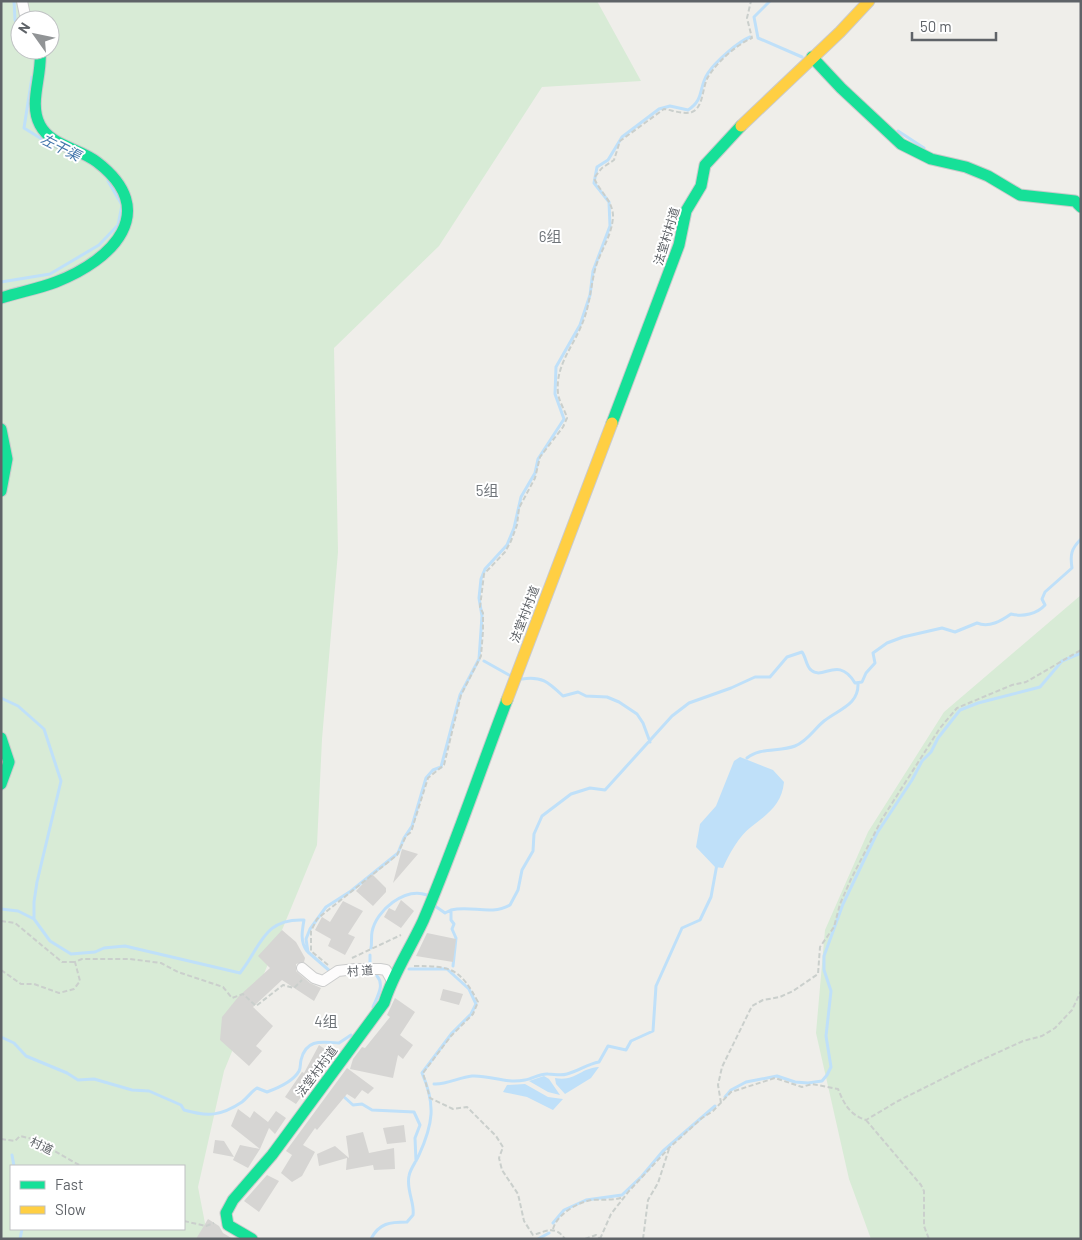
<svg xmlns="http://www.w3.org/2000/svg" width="1082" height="1240" viewBox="0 0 1082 1240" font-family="Barlow,'Noto Sans SC',sans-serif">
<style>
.green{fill:#d8ebd6;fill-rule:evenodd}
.water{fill:#bfe0f9}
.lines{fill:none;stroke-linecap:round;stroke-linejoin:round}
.stream{stroke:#bfe0f9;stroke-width:3}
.building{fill:#d6d5d3}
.street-casing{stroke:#cbcccc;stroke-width:12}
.fast-casing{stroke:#cacacb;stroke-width:13}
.slow-casing{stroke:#cacacb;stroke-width:13}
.path{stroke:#cacfcc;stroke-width:2;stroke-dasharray:5 2.5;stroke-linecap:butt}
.street{stroke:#fdfcfc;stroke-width:10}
.fast{stroke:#16e098;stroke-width:11}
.slow{stroke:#ffcf43;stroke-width:11}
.labels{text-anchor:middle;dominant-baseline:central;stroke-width:4;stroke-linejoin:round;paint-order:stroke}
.street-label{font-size:12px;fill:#5f6368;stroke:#fff}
.water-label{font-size:14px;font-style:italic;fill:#4174aa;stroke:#fff}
.quarter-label{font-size:15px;fill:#70757a;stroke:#fff}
</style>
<rect width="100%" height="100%" fill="#efeeea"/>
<!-- green -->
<path class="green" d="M1,1H597L641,81L542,87L439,246L334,348L338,552L322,739L317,845L224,1071L198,1187L208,1239H1ZM20,20H50V50H20ZM11,1166H184V1229H11Z
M1081,595V1239H871L849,1179L816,1033L825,930L868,832L944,712Z"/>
<!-- water -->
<path class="water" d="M740,757L773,770L784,782C782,804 768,814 751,827C739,836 729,854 723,868L715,867L696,847L700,824L716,806L734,761Z
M599,1067L591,1078L565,1094L556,1084L555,1078C575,1082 580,1068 599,1067Z
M544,1076L549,1079L560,1095L548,1092L529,1081Z
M525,1084L548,1097L563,1099L553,1110L527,1097L503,1092L507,1085Z"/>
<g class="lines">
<!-- stream -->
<path class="stream" d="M14,1L15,20L20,28
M770,1L754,17L758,38L802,57
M32,77L24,128L45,141
M898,131L924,148
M1,282L50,274L99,245L118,225L122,205L108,181
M484,661L509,675
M522,679C542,676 548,682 563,696L578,692L586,696L607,697L619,702L637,714L643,723L650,742
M1,698L18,706L44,729L61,781L37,882L34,902V919L50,941L71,954L95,952L104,948L125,946L240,973C261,947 263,918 304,920C302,931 300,942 307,951
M747,758C760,747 780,752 795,746C808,741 814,729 824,721C839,709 859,705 858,683
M435,906L445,913L451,910
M1,909L18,911L34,919
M371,948C372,943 371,937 372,932C376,910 405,887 427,895
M370,955V962
M453,966L456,938L452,929L454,924L451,920V910C472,905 490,916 510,905L518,890L522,870L533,851L534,834L542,816L571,794L590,788L605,790L672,716L689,703L731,688L755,677H770L787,657L802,652C806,657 806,666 811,670C823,681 838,655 855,683L862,682L866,673L875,663L873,653L887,643L903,637L942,628L955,632L977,623C989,628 1001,621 1011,614C1023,617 1037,614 1045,605L1042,599L1045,592L1072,568C1070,555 1071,549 1081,539
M331,972L308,952L306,939L310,929L326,907L351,891L398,853L404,838L412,826L426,778L433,770L441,767L460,695L479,659L482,616L479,598L481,579L485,569L507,545L514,528L521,497L535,473L538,459L564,419L555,394L556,367L580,325L590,295L593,271L610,226L609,202L594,183L597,167L608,160L622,137L659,109L670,106L688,110C705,99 698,88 708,73C716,61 738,42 750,37
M373,1007C377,997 385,985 377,976
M1,1037L14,1043L26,1056L67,1073L78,1080L94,1079L132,1090L149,1091L181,1105L184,1110C208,1117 221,1116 242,1102C247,1098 251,1092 257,1088L267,1092C278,1088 293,1082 299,1071C301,1067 300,1064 301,1060C306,1038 323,1042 339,1043L351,1035
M434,1084C446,1085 460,1077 472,1076C491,1075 505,1084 525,1080C532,1079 541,1073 548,1074C554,1074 560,1076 567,1074C579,1071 587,1064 599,1062L608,1046L626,1050L631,1041L653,1031L656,986L682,928L700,920L711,897L717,864
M343,1096L353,1105L362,1104L372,1110L414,1112L420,1125L415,1138L416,1161
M725,1097L731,1090L746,1082L777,1076L795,1082L808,1083L822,1081L827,1075L831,1067L826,1036L831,991L824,970V956L843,904L877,833L912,780L922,761L931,752L938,738L960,710L978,703L1040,687L1062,661L1081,653
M12,1155L14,1166
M553,1223L564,1210L586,1200L622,1195L642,1176L663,1151L715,1106
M20,1239L22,1229
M371,1239C379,1223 390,1222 407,1222L413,1215C415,1203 406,1190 409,1176C410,1169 416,1162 419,1155C433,1124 436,1105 422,1073L452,1033L471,1014L476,1004L469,989L447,969H409
M538,1239L549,1233"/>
</g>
<!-- building -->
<path class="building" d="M402,849L418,854L393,883Z
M372,874L386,888V892L373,906L356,891Z
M401,900L414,911L401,928L384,917L389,908L395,911Z
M343,901L363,911L348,934L355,937L345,955L328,946L331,939L315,930L322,917L330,922Z
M282,930L296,942L305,958L304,962L296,964V971L310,983L321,988L314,1001L282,980L253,1007L273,1026L256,1046L262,1051L249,1066L220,1040L222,1017L239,996L270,968L258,956Z
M427,933L456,939L453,962L416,956Z
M443,989L463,994L459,1005L440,1000Z
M395,998L415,1012L400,1035L413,1045L403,1059L398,1055L393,1078L350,1069L353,1059L362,1047L365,1048L390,1017L387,1015Z
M319,1045L332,1054L296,1104L285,1097L302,1072L304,1073Z
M347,1068L374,1088L368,1094L362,1090L355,1099L347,1094L317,1130L315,1128L303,1145L315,1152L302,1176L292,1182L281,1173L292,1155L286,1151Z
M238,1109L250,1118L254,1111L268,1122L276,1111L286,1118L275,1134L269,1128L260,1149L231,1126Z
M404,1125L406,1142L387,1144L383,1128Z
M363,1132L369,1153L394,1148L395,1169L374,1170L373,1165L346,1170L347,1158L319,1166L317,1154L335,1146L349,1158L346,1136Z
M215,1140L224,1141L234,1157L213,1153Z
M240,1145L260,1149L248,1168L233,1160Z
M267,1175L279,1181L259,1212L244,1201Z
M208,1219L219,1226L223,1233L233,1239H196Z"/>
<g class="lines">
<!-- street casing -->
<g class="street-casing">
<path id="street" d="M22,1L26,20
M302,968L314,978L323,981L338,971L355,969H380L386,970L391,979"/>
</g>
<!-- fast casing -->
<g class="fast-casing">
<path id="fast" d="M812,57L841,88L901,144L931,159L966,167L988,176L1020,195L1075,201L1081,207
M1,298C19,292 38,289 56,282C113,260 161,211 97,162C79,148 51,146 40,125C28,103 43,74 40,50
M612,423L679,245L686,211L701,186L705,165L741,126
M1,429L7,459L1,491
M1,738L9,762L1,784
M252,1239L228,1225L226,1213L233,1200L272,1155L384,1003C393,974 410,949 423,921C454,849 479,773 507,700"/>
</g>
<!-- slow casing -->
<g class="slow-casing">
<path id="slow" d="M741,126L840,32L869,1
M507,700L612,423"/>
</g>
<!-- path -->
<path class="path" d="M1,921L15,923L62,962H75
M352,958L401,935
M328,965L311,951V931L317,919L397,855L406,836L411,832L428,778L444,765L461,695L481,656L483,631V613L480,607L484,574L505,552L511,541L517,525L519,508L535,478L540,457L563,427L567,418C565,410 559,402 558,393C555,364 575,345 584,319C591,300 591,281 597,263C603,247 613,232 613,215C612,200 600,192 594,178L602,168L614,160L620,141L664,109C672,110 684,115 692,112C704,107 702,87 708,77C717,62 736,45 752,38L747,18L751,1
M414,966C451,966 460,968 478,1002L473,1014L451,1036L423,1073L430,1098L453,1109L467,1107L496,1136L503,1147L499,1158L502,1170L518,1194L524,1221L533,1235C547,1231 555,1225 565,1239
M1,970L21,984H34L59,993L74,989L80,981L75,962L82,959H130L161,963L178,972L223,987L232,998L243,994L256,1006L283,985L294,988L302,980
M721,1103L718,1085L722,1067L752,1006L763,1000L780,997L793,991L818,974L820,947L834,927L840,904L851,879L882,819L940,728L957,708L1012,685L1026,682L1081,650
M866,1120L921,1185L924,1191V1226L929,1239
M1,1139L15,1141L20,1136L33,1139L81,1166
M184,1221L206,1226L214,1223
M553,1229C557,1214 578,1202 592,1200C603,1199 614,1201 623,1197
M585,1239L596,1235L600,1239
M600,1239L611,1214L629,1191L669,1148L702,1118L713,1111L731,1092L775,1078L802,1087L812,1084L838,1089C844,1104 850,1115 866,1120L898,1101L966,1067L1023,1041L1042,1036L1055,1028L1072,1010L1081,991
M643,1239L648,1200L658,1183L669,1149"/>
<!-- street -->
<use href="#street" class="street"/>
<!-- fast -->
<use href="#fast" class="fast"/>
<!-- slow -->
<use href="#slow" class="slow"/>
</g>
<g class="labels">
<!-- street labels -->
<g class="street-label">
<text transform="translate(666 236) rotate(-73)">法堂村村道</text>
<text transform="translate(524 614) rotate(-69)">法堂村村道</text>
<text transform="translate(360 970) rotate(-4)">村 道</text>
<text transform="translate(316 1071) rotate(-53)">法堂村村道</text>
<text transform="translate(42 1145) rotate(26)">村道</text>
</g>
<!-- water labels -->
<g class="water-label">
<text transform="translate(61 147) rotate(27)">左干渠</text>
</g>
<!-- quarter labels -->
<g class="quarter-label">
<text x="550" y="236">6组</text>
<text x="487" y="490">5组</text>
<text x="326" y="1021">4组</text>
</g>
</g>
<!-- border -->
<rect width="1082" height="1240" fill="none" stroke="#5f6368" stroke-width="5"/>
<!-- legend -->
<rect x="10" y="1165" width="175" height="65" fill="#ffffff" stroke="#bfc1c3"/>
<rect x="20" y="1181" width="25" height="8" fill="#16e098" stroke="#bfc1c3"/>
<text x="55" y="1190" font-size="15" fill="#5f6368">Fast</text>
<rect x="20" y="1206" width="25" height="8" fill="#ffcf43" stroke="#bfc1c3"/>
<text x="55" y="1215" font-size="15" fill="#5f6368">Slow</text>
<!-- north arrow -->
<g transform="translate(35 35) rotate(303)"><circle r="24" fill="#ffffff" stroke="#bfc1c3"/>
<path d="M0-4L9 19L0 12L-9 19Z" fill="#919496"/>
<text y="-8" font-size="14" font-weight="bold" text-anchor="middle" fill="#5f6368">N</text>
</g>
<!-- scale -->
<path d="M912 32v8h84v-8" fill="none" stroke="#5f6368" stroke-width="2.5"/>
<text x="920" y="32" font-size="15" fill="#5f6368" stroke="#ffffff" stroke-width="4" paint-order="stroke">50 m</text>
</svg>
